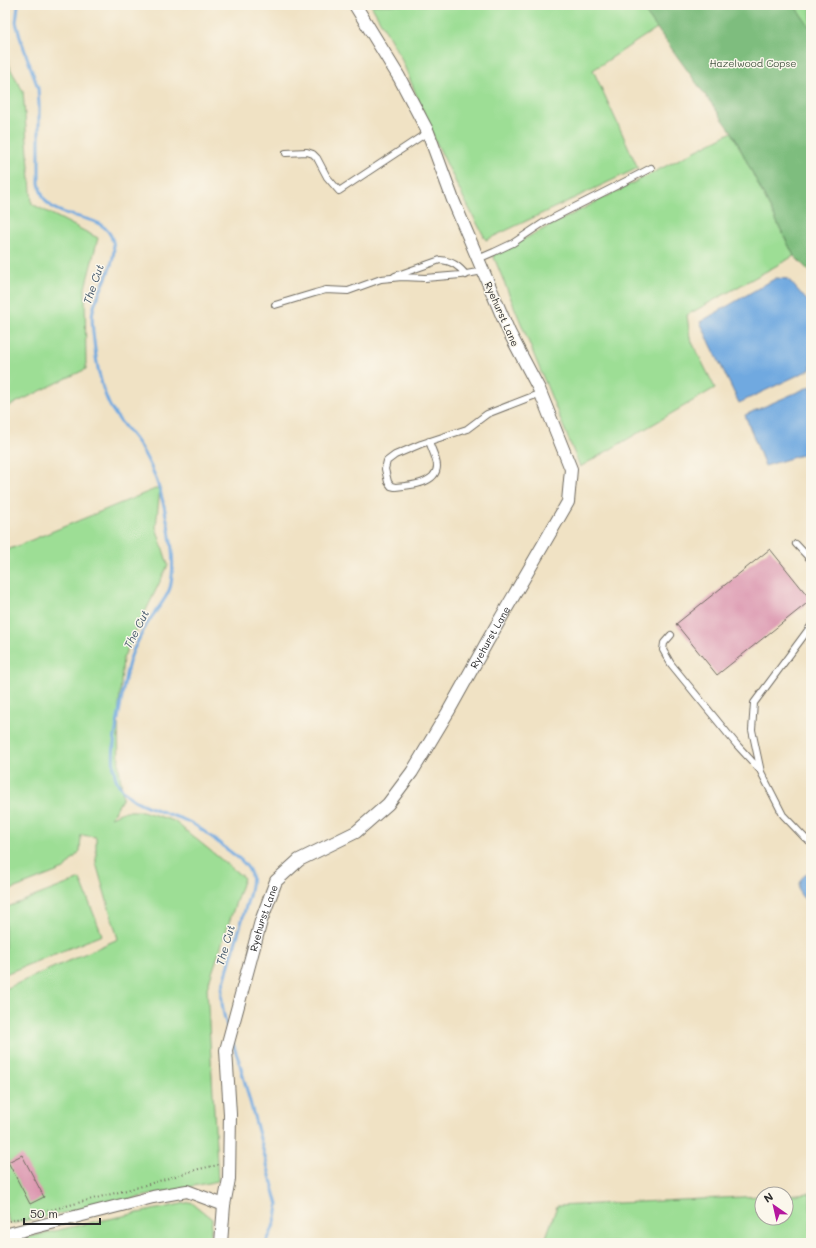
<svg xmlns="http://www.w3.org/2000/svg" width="816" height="1248" viewBox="0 0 816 1248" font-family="Mali,sans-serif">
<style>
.green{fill:#9dde95;stroke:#648460}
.forest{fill:#7ebd7e;stroke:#547454}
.water{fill:#70a9e0;stroke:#4e6a86}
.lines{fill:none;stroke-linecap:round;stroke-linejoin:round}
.stream{stroke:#70a9e0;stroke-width:3}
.building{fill:#db95af}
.lane-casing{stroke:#706b61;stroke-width:8}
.street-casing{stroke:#706b61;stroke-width:14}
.path{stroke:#706b61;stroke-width:2;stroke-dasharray:1 3;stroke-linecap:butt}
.lane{stroke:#fff;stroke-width:6}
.street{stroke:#fff;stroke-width:12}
.labels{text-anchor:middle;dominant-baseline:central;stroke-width:3;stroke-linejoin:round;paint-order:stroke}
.park-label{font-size:10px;fill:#485846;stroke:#fbf7ec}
.street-label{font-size:10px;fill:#2b2b2b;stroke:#fbf7ec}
.water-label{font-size:11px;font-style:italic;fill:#43576a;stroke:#fbf7ec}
</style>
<rect width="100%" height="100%" fill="#fbf7ec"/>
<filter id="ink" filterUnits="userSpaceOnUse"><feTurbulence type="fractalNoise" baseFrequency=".025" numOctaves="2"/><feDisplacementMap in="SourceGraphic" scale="8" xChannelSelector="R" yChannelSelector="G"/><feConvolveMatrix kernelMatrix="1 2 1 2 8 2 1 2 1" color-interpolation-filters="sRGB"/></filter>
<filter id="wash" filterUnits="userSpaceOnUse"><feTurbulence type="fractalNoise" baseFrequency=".012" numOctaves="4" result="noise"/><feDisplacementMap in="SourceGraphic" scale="16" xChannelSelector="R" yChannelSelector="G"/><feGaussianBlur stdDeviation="0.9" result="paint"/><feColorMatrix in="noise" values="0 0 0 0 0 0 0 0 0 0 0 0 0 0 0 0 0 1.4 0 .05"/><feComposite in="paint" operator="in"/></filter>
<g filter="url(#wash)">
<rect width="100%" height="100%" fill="#f0e2c4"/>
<!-- green -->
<path class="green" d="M371,5H640L657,28L593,70L638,168L486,240L463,197L435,140L401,58Z
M794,5H811V29Z
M5,51L11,70L23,91L32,204L98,238L85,288L86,369L5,408Z
M732,132L794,256L687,315L690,338L715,388L580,467L493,255Z
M160,487L156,527L168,565L123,658L118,718L119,767L123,798L111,817L125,811H142L174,821L244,878L207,988L218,1181L10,1224L5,1211V989L118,939L96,863V837L81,835L80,851L64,869L5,892V551Z
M80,879L102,935L5,974V908Z
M810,1193L811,1243H544L557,1206L762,1196V1218H786V1195Z
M191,1202L212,1219L210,1243H12L16,1240L80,1225Z"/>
<!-- forest -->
<path class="forest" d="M640,5H794L811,29V273L794,256L732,132Z"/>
<!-- water -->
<path class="water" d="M776,278L788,279L811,305V369L739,403L700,322Z
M811,386V452L765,466L745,415Z
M811,872V902C794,897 795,877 811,872Z"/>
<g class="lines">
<!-- stream -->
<path class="stream" d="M18,5L16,22L20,37L38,88L39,104V183C44,227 97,207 111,236C122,259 98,288 93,310C91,319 93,331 94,341C96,361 100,384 109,404C116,419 128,429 137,442C142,449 146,457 150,465C161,486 169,525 172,549C173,561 173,576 170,588C166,600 156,610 149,621C143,630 138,641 133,651C126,667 124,685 121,702C117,726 110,751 115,775C122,806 165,810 189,822C202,828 216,841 228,850C236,856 248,864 251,875C253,881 250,890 249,896L222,989C221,1003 223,1015 228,1029
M232,1041L239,1061L278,1205C277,1219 273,1230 266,1243"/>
</g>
<g id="blocks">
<!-- building -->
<path class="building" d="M770,549L811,600L717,675L676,624Z
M22,1155L44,1197L30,1204L8,1162Z"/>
</g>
</g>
<g filter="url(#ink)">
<use href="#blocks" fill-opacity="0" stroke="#706b61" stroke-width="1"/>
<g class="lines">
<!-- lane casing -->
<g class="lane-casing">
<path id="lane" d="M286,153L307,152L313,154L317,158L327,177L339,191L428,132
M478,259L494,252L513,243L543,223L626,181L651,168
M395,276L440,260C452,261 459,266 466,275
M275,305L315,293L326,290L348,291L381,279L402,277L425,278L461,275L483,271
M429,441C431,448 437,459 437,466C437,484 408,486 395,487L391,486L388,482L385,469L387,461L395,455L421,444L467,429L487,414L541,393
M796,544L811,560
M811,626L754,703L752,730L761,772L783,815L805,838L811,842
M671,635L664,643L663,650L671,664L737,745L760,770"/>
</g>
<!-- street casing -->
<g class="street-casing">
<g id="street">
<path d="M5,1236L12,1233L153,1197L187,1191L224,1205"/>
<path id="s1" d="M221,1243L224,1205L229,1179L230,1114L226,1050L261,921L276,881L299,860L356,832L388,804L412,772L448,712L487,642L568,502L571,469L539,389L509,332L453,200L428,132L399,77L355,5"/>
</g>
</g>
<!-- path -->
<path class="path" d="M5,1222L142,1186L199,1169L218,1165"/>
<!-- lane -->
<use href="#lane" class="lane"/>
<!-- street -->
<use href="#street" class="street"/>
</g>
</g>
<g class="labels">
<!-- park labels -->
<g class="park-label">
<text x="753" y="63">Hazelwood Copse</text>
</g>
<!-- street labels -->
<g class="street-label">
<text transform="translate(502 314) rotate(66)">Ryehurst Lane</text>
<text stroke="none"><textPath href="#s1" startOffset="703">Ryehurst Lane</textPath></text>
<text stroke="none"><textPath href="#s1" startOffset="331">Ryehurst Lane</textPath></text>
</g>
<!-- water labels -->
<g class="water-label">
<text transform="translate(93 284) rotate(-71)">The Cut</text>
<text transform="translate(136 629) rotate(-63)">The Cut</text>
<text transform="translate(225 945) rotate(-74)">The Cut</text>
</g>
</g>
<!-- margin -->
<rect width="816" height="1248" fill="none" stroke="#fbf7ec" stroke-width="20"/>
<!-- north arrow -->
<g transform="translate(774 1206) rotate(326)"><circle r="19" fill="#fbf7ec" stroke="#a8a59f"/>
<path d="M0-3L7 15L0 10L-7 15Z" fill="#b5179e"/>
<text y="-6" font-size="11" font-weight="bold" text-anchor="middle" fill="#2b2b2b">N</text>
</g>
<!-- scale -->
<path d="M24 1218v6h76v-6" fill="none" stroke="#2b2b2b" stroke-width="2"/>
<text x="30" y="1218" font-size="12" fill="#2b2b2b" stroke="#fbf7ec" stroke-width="3" paint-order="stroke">50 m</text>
</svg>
